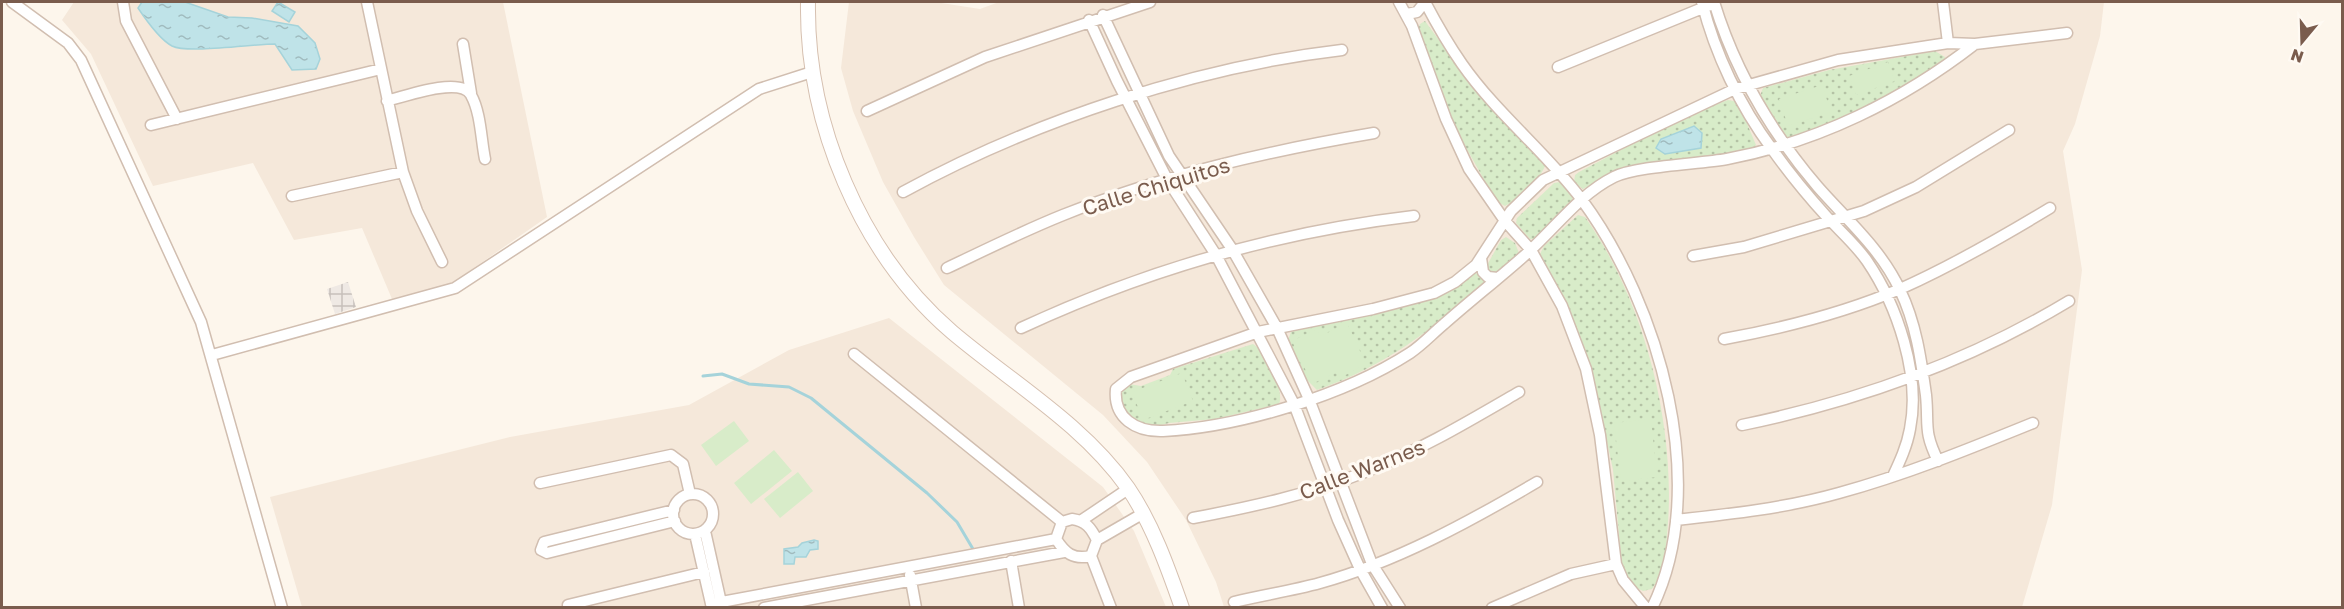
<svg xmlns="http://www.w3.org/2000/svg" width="2344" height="609" viewBox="0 0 2344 609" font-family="'Golos Text',sans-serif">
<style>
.residential{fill:#f5e8da}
.industrial{fill:url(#industrial-grid)}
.park{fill:url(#park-dots)}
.pitch{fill:#d8ecc9}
.water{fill:url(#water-ripples);stroke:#a5d3da;stroke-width:1.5}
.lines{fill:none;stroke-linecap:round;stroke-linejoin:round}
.stream{stroke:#a5d3da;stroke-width:3}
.street-casing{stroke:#d1beb0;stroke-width:13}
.secondary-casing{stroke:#d6c0b0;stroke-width:16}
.street{stroke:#fff;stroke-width:10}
.secondary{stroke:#fff;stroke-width:14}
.labels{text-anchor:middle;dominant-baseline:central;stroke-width:6;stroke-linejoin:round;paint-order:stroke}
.street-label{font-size:21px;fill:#7a5c4d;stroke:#fffaf3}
</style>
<defs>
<pattern id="industrial-grid" width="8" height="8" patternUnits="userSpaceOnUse" patternTransform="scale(1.5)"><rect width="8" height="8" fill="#efe9e4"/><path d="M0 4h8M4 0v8" fill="none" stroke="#c7c0bb"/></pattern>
<pattern id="park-dots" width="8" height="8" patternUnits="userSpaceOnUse" patternTransform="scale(1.5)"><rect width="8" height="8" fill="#d8ecc9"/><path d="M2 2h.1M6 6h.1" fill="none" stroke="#b4c2a5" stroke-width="1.8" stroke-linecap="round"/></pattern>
<pattern id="water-ripples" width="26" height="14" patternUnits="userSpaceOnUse" patternTransform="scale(1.5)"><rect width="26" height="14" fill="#bfe3e8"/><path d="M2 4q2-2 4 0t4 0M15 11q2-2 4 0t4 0" fill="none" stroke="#a0bbbe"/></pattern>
</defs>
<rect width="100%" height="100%" fill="#fdf6ec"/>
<!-- residential -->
<path class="residential" d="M74,2H503L547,217L451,284L392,299L362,228L294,240L253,163L153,186L91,54L62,20Z
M849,2H935L980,9L999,2H2104L2100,36L2075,124L2063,151L2082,270L2052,505L2022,607H1224L1216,582L1186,520L1147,462L1103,415L944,285L914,237L883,182L853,111L841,68Z
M889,318L1103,487L1134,531L1166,607H302L270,497L510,437L689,405L789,350Z"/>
<!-- industrial -->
<path class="industrial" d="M348,282L356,307L335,314L327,289Z"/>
<!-- park -->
<path class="park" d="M1425,21L1477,92L1545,166C1539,181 1519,199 1505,206L1496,201L1455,128L1418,30L1420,24Z
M1935,51L1945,57L1942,64L1875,103L1797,136L1787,138L1760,96L1763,88L1829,70Z
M1728,100L1738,102L1756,145L1751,150L1618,170L1583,189L1574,182L1575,175L1579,172L1687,115Z
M1560,182L1573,197L1570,207L1535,239H1530L1516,223L1517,218L1554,183Z
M1578,215L1585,217C1644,300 1675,422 1668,523C1666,547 1666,569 1652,589L1643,591L1635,587L1622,567L1613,470L1594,380L1572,316L1540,254L1544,246Z
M1506,237L1515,243L1519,253L1500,274L1491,276L1486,267L1501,240Z
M1476,273L1486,283C1431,330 1386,366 1317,390L1302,375L1288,340L1291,332Z
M1253,344C1266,352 1285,390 1279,404L1215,419L1169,423L1149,428C1134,419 1122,414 1120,395L1129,384L1141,386L1170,375L1173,369Z"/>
<!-- pitch -->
<path class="pitch" d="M1888,62L1895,81L1856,95L1849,76Z
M1822,85L1831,112L1788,126L1779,99Z
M1347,323L1366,364L1340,378L1337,372L1312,384L1292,341L1317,329L1321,336Z
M1182,373L1193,401L1143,420L1132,392Z
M1651,419L1657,477L1621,481L1614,423Z
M734,421L749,441L716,466L701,445Z
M774,450L792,471L751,504L734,483Z
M798,472L813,491L780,518L764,499Z"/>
<!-- water -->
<path class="water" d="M142,2H185L228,17L252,18L298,26L315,43L320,59L316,69L292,70L275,44C253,44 188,54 172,46C159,39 146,20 138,8Z
M278,2L295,12L289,22L272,11Z
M1694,126L1702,133L1701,148L1665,154L1656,148L1661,139Z
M814,540L818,541V549L810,550L806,557H795L794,564H784V549L798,547L802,543Z"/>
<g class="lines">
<!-- stream -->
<path class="stream" d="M703,376L722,374L749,384L789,387L811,398L927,493L957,522L973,549"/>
<!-- street casing -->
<g class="street-casing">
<path id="street" d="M12,2L68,43L81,60L201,322L282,608
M123,2L126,21L177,119
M367,2L403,172L417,211L442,262
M1399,2L1412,26L1446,119L1469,169L1505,221L1531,250L1562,306L1586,369L1600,435L1616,564L1623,580L1646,608
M1425,2C1436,23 1448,44 1462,64C1497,114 1546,152 1582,200C1659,304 1712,486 1652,608
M1702,2C1715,54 1740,106 1772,149C1789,173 1807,195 1827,217C1840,231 1856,245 1867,261C1897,305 1921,375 1910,429C1907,446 1900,461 1893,476
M1714,2C1735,71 1771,132 1818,187C1847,220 1881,249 1900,290C1916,323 1921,359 1926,395C1929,426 1923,430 1938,461
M1943,2L1948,43
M1407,14L1417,12L1425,2
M1103,15L1169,156L1232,249L1277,328L1309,399L1372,564L1400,608
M1089,20L1117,81L1167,179L1216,255L1294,404L1338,520L1360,569L1382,608
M463,44L471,93
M1975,44C1903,100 1818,142 1727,159C1699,164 1636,166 1614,177C1578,195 1554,230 1524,256C1498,279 1470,301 1444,324C1432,334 1422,345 1410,353C1345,395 1240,427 1163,431C1136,432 1113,418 1116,389L1131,377L1258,332L1373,309L1434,293L1455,282L1476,265L1511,211L1543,180L1735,89L1838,60L1948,43L1975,44L2067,33
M1558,67L1710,5
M387,101C405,96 461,76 471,95C481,113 481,140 485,159
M867,111L985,57L1150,2
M151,125L381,69
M903,192C1033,121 1195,67 1342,50
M292,196L403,172
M1693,256L1744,247L1864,211L1916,187L2009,130
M1481,258L1483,272L1488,277L1498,278
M947,268C985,250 1023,231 1063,215C1163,175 1268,151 1374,133
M1021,328C1146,270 1277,232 1414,216
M1724,339C1784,328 1844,313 1900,289C1952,266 2002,237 2050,208
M854,354L1062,522
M212,355L455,288L759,89L812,72
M1742,425C1858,401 1968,362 2069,301
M540,483L671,455L683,464L690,494
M673 514a20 20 0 1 1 40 0a20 20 0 1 1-40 0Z
M674,510L544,542L541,550L547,553L675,521
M1193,518C1252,507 1310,494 1365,472C1419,451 1469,421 1519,392
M1072,519C1086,521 1091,528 1097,540L1091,556C1073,560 1065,553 1056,539L1062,522Z
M1082,520L1128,489
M1676,520C1731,514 1786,508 1839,493C1905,475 1969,449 2033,423
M705,531L722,607
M695,534L712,608
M1097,540L1142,514
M1091,556L1111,608
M1011,561L1019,608
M910,575L916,608
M1234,602C1262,595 1291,591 1320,583C1396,562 1469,522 1537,482
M711,604L1056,539
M568,605L704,572
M764,608L1064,552
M1492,608L1571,574L1616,564"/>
</g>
<!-- secondary casing -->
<g class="secondary-casing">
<path id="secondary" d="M808,2C806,122 860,253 952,332C1011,382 1083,424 1128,488C1152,523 1168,568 1182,608"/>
</g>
<!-- street -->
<use href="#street" class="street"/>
<!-- secondary -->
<use href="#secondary" class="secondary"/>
</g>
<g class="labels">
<!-- street labels -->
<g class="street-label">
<text transform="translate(1156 186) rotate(-17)">Calle Chiquitos</text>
<text transform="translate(1362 469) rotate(-21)">Calle Warnes</text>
</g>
</g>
<!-- border -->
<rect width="2344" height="609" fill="none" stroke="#7a5c4d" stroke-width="6"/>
<!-- north arrow -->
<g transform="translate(2302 42) rotate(199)" stroke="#fffaf3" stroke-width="4.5" paint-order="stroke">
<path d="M0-4.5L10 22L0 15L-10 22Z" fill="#7a5c4d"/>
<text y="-9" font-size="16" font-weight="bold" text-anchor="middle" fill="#7a5c4d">N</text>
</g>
</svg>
